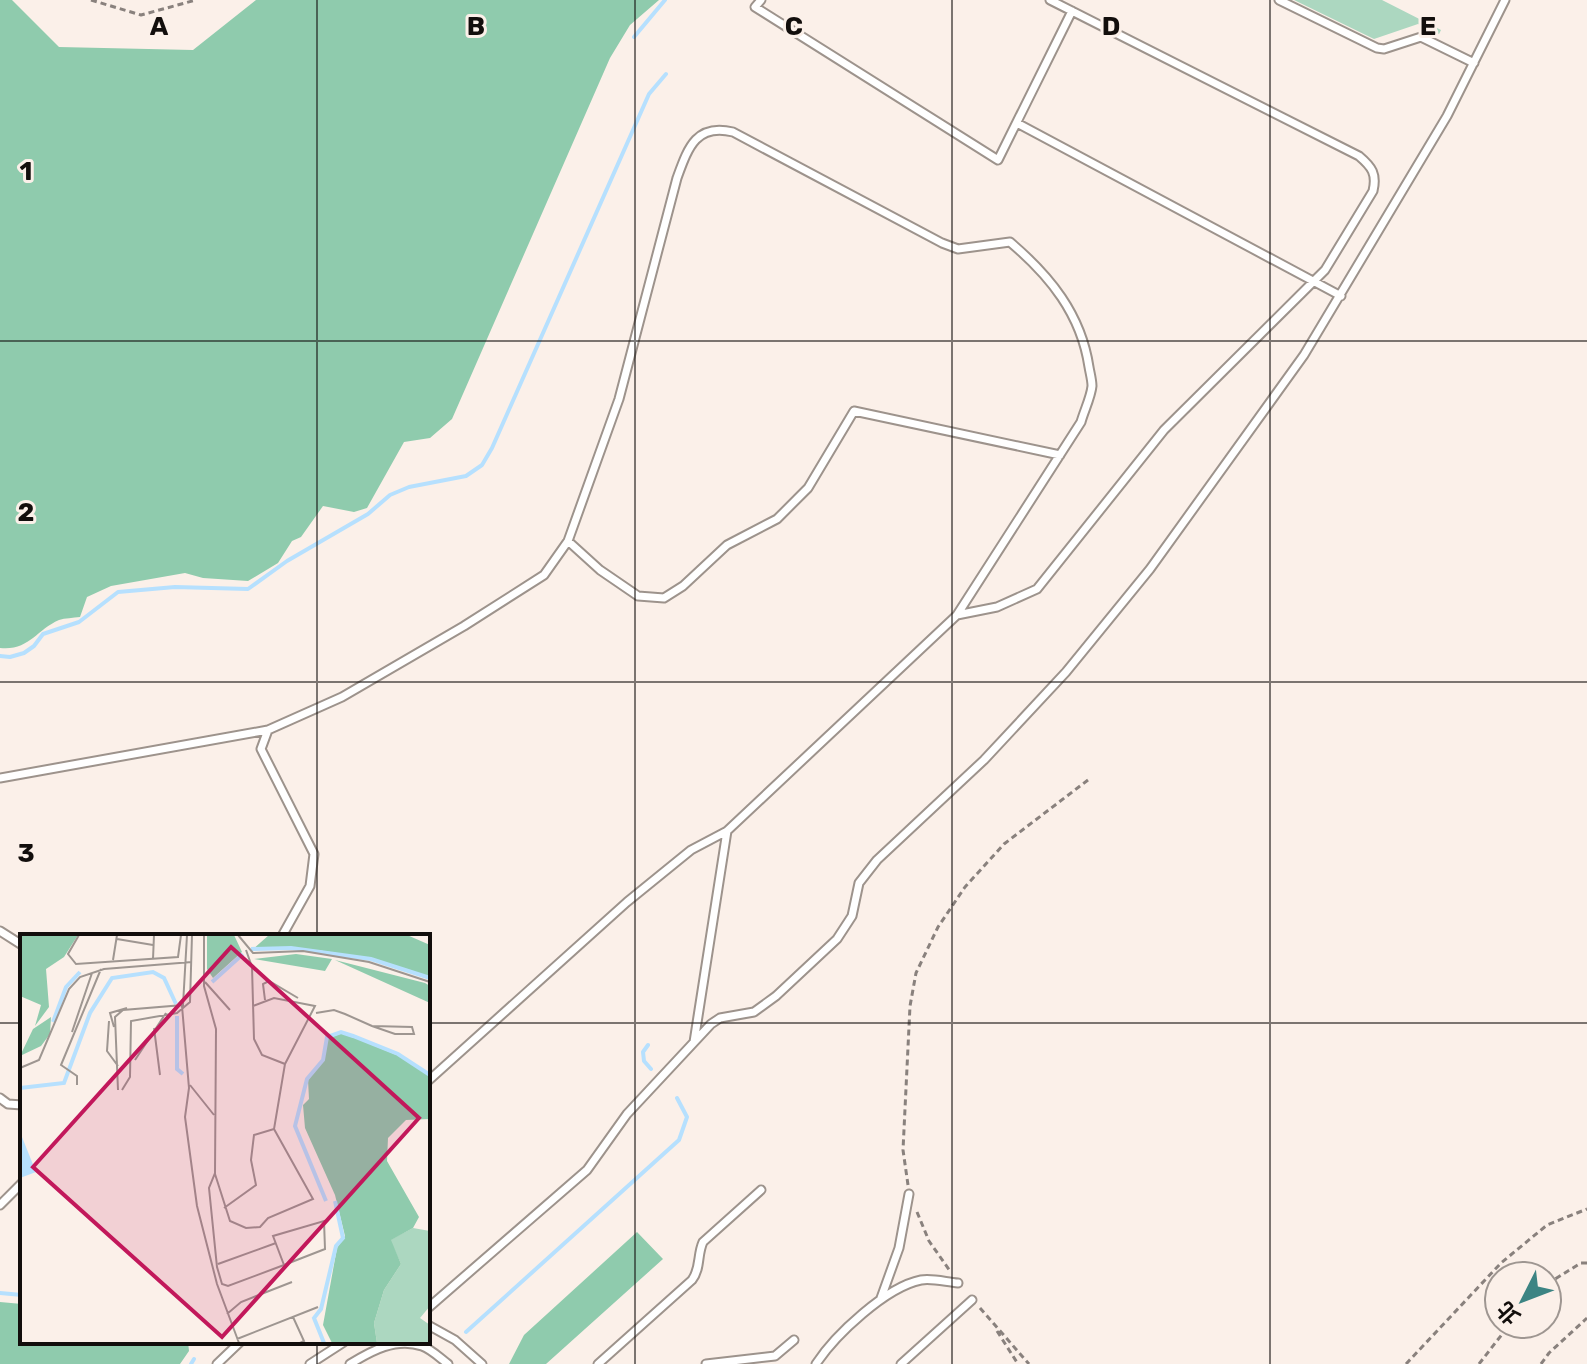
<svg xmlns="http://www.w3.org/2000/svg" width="1587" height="1364" viewBox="0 0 1587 1364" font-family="Rubik,'Noto Sans TC',sans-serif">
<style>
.green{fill:#acd7c0}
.forest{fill:#8fcbad}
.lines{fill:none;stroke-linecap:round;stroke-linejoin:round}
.stream{stroke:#b6e0fe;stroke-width:4}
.lane-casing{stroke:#9d938c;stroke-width:11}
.path{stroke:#89817d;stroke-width:3;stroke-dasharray:6 4;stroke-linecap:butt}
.lane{stroke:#fff;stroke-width:7}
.grid{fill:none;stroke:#120e0c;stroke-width:2;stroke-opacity:0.55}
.inset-river{fill:none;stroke:#b6e0fe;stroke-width:4}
.inset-road{fill:none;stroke:#9e9691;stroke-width:2}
.view{fill:#c2185b;fill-opacity:0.15;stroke:#c2185b;stroke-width:4}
.inset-edge{fill:none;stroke:#120e0c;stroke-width:4}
.grid-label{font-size:26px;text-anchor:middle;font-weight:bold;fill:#120e0c;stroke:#fbf0e9;stroke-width:6;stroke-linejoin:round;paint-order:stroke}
</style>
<rect width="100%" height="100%" fill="#fbf0e9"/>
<!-- green -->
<path class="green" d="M1294,0H1382L1441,30L1439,34L1418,24L1374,39Z"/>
<!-- forest -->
<path class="forest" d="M0,0H12L59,47L193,50L256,0H659L630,25L610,58L452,419L430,438L404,442L367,508L354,512L323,506L301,537L292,541L278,563L248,581L203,578L185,573L111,586L87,597L80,617C73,618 65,618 59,620C36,630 29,651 0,648Z
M637,1232L663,1259L546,1364H509L524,1335Z
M0,1302L22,1304V1342H188L189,1351L180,1364H0Z"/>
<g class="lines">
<!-- stream -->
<path class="stream" d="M634,37L665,0
M0,656L10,657L24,653L34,646L43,634L79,622L118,592L175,587L248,589L287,561L368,514L390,495L409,487L466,476L482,465L492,448L649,94L666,74
M648,1045L643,1052L644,1061L651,1069
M0,1293L22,1295
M466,1332L679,1140L687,1117L677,1098
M191,1364L194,1359"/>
<!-- lane casing -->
<g class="lane-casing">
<path id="lane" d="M761,0L755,7L998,160L1072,11
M1279,0L1377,48L1384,49L1421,37L1474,63
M1017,123L1341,296
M568,541L600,570L638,596L664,598L683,586L727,545L777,519L808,488L854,411L1060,455
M0,778L268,730
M0,931L22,945
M282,936L310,886L314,854L261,749L268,730L342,697L464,626L544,575L568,541L619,399L677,178C688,148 696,123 733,132L942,243L958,249L1010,242C1050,276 1081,314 1089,367C1090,373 1092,380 1092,386C1091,397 1084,411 1081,422L957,615
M694,1042L727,831
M428,1081L627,902L691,850L727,831L957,615L997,607L1037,589L1164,430L1325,270L1373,191C1377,174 1372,167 1359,156L1050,0
M0,1098L8,1104L22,1105
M0,1205L22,1183
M881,1298L899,1248L909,1194
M428,1308L587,1170L627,1114L711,1024L720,1018L754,1012L776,996L837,939L852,916L859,883L877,860L984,760L1066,672L1150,569L1304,355L1447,116L1505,0
M428,1325L455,1340L482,1364
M217,1364L240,1342
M310,1364L344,1342
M350,1364C371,1351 396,1337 422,1346C431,1349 440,1358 448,1364
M598,1364L692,1280C701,1268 697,1255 703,1242L761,1190
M706,1364L775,1356L794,1340
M816,1364C835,1335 886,1287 921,1280C932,1278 946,1282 958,1283
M901,1364L972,1300"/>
</g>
<!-- path -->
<path class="path" d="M91,0L141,15L196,0
M908,1185L903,1150L910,1006L916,973L938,927L965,887L1004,844L1088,780
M917,1212L929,1241L950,1271
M1547,1284L1581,1263H1587
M980,1308L1029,1364
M997,1331L1018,1364
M1406,1364L1501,1263L1547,1225L1587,1209
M1479,1364L1510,1324
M1541,1364L1549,1353L1587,1318"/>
<!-- lane -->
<use href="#lane" class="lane"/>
</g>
<!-- grid -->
<path class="grid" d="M317,0V936M635,0V1364M952,0V1364M1270,0V1364M0,341H1587M0,682H1587M0,1023H22M428,1023H1587M317,1342V1364"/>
<!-- overview -->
<g transform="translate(20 934)">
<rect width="410" height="410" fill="#fbf0e9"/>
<path d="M393,294L410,297V372L400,384L410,391V409H357L354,389L364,356L381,330L370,306Z" fill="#acd7c0"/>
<path d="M0,1H58L44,23L26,35L29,73L15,92L21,71L0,62ZM187,1H214L222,18L193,44L187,35ZM249,1H387L410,11V43L350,24L297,16L233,15ZM276,20L312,25L305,37L234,25ZM315,26L405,49L410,52V69ZM31,83L30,100L21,112L0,122L13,95ZM323,99L379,122L410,142V185L386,186L368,204L367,227L399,283L393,294L371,306L381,330L364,356L354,389L357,409H312L303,391L317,314L325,302L315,261L285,194L283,171L289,165L288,146L304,126L308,104Z" fill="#8fcbad"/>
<path d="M0,198L16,238L0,244Z" fill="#b6e0fe"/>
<path class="inset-river" d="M231,15L271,14L351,25L410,44M192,48L223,20M157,82V135L163,140M33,88L46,53L60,38M0,154L44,149L70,79L92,44L133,38L144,44L156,70M306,267L275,192L287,145L303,126L307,103L321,98L333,102L378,120L410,141M304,409L294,384L301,375L316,312L323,304L315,267"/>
<path class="inset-road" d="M59,1L48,20L56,30L158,23L161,1M184,1V52L196,95L195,239L189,254L197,333L202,350L208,352L264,331L305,315L304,287L253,302L264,331M218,1L233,19L283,17L349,28L410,48M97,5L133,11M133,25L134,1M93,26L97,1M185,48L210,76M245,66L243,50L249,47L278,64M162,72L169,154L165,183L177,272L197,350L219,409M233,72L254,64L295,72L265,130M296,79L314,76L325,80L352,92L375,100H394L392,93L352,92M89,87L87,117L98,132M94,93L90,79L107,74M134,94L140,141M52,98L72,39M115,126L146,79M0,134L19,126L49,55L60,43L84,35L172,28M57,151V142L41,131L81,35M170,151L194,181M98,156L95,83L103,76L163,71L167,1M102,156L110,143L111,87L157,79L170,68L172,1M195,240L210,287L226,294L240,293L248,284L293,265L254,195L265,130L242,121L234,105L232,33L226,16M204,274L236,251L231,226L234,201L254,195M198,330L256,309M207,380L221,368L272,348M273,383L284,407L280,409M217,405L298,373"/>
<path class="view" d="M211,13L399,184L202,403L13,233Z"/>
<rect width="410" height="410" class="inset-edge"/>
</g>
<g class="grid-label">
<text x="159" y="35">A</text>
<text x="476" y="35">B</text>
<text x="794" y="35">C</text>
<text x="1111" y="35">D</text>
<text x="1428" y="35">E</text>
<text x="26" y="180">1</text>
<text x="26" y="521">2</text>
<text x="26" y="862">3</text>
</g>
<!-- north arrow -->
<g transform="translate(1523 1300) rotate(228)"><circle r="38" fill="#fbf0e9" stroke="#9e9691" stroke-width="2"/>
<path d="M0-6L14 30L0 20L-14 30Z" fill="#3c8483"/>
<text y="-12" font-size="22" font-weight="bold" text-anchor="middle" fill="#120e0c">北</text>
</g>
</svg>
